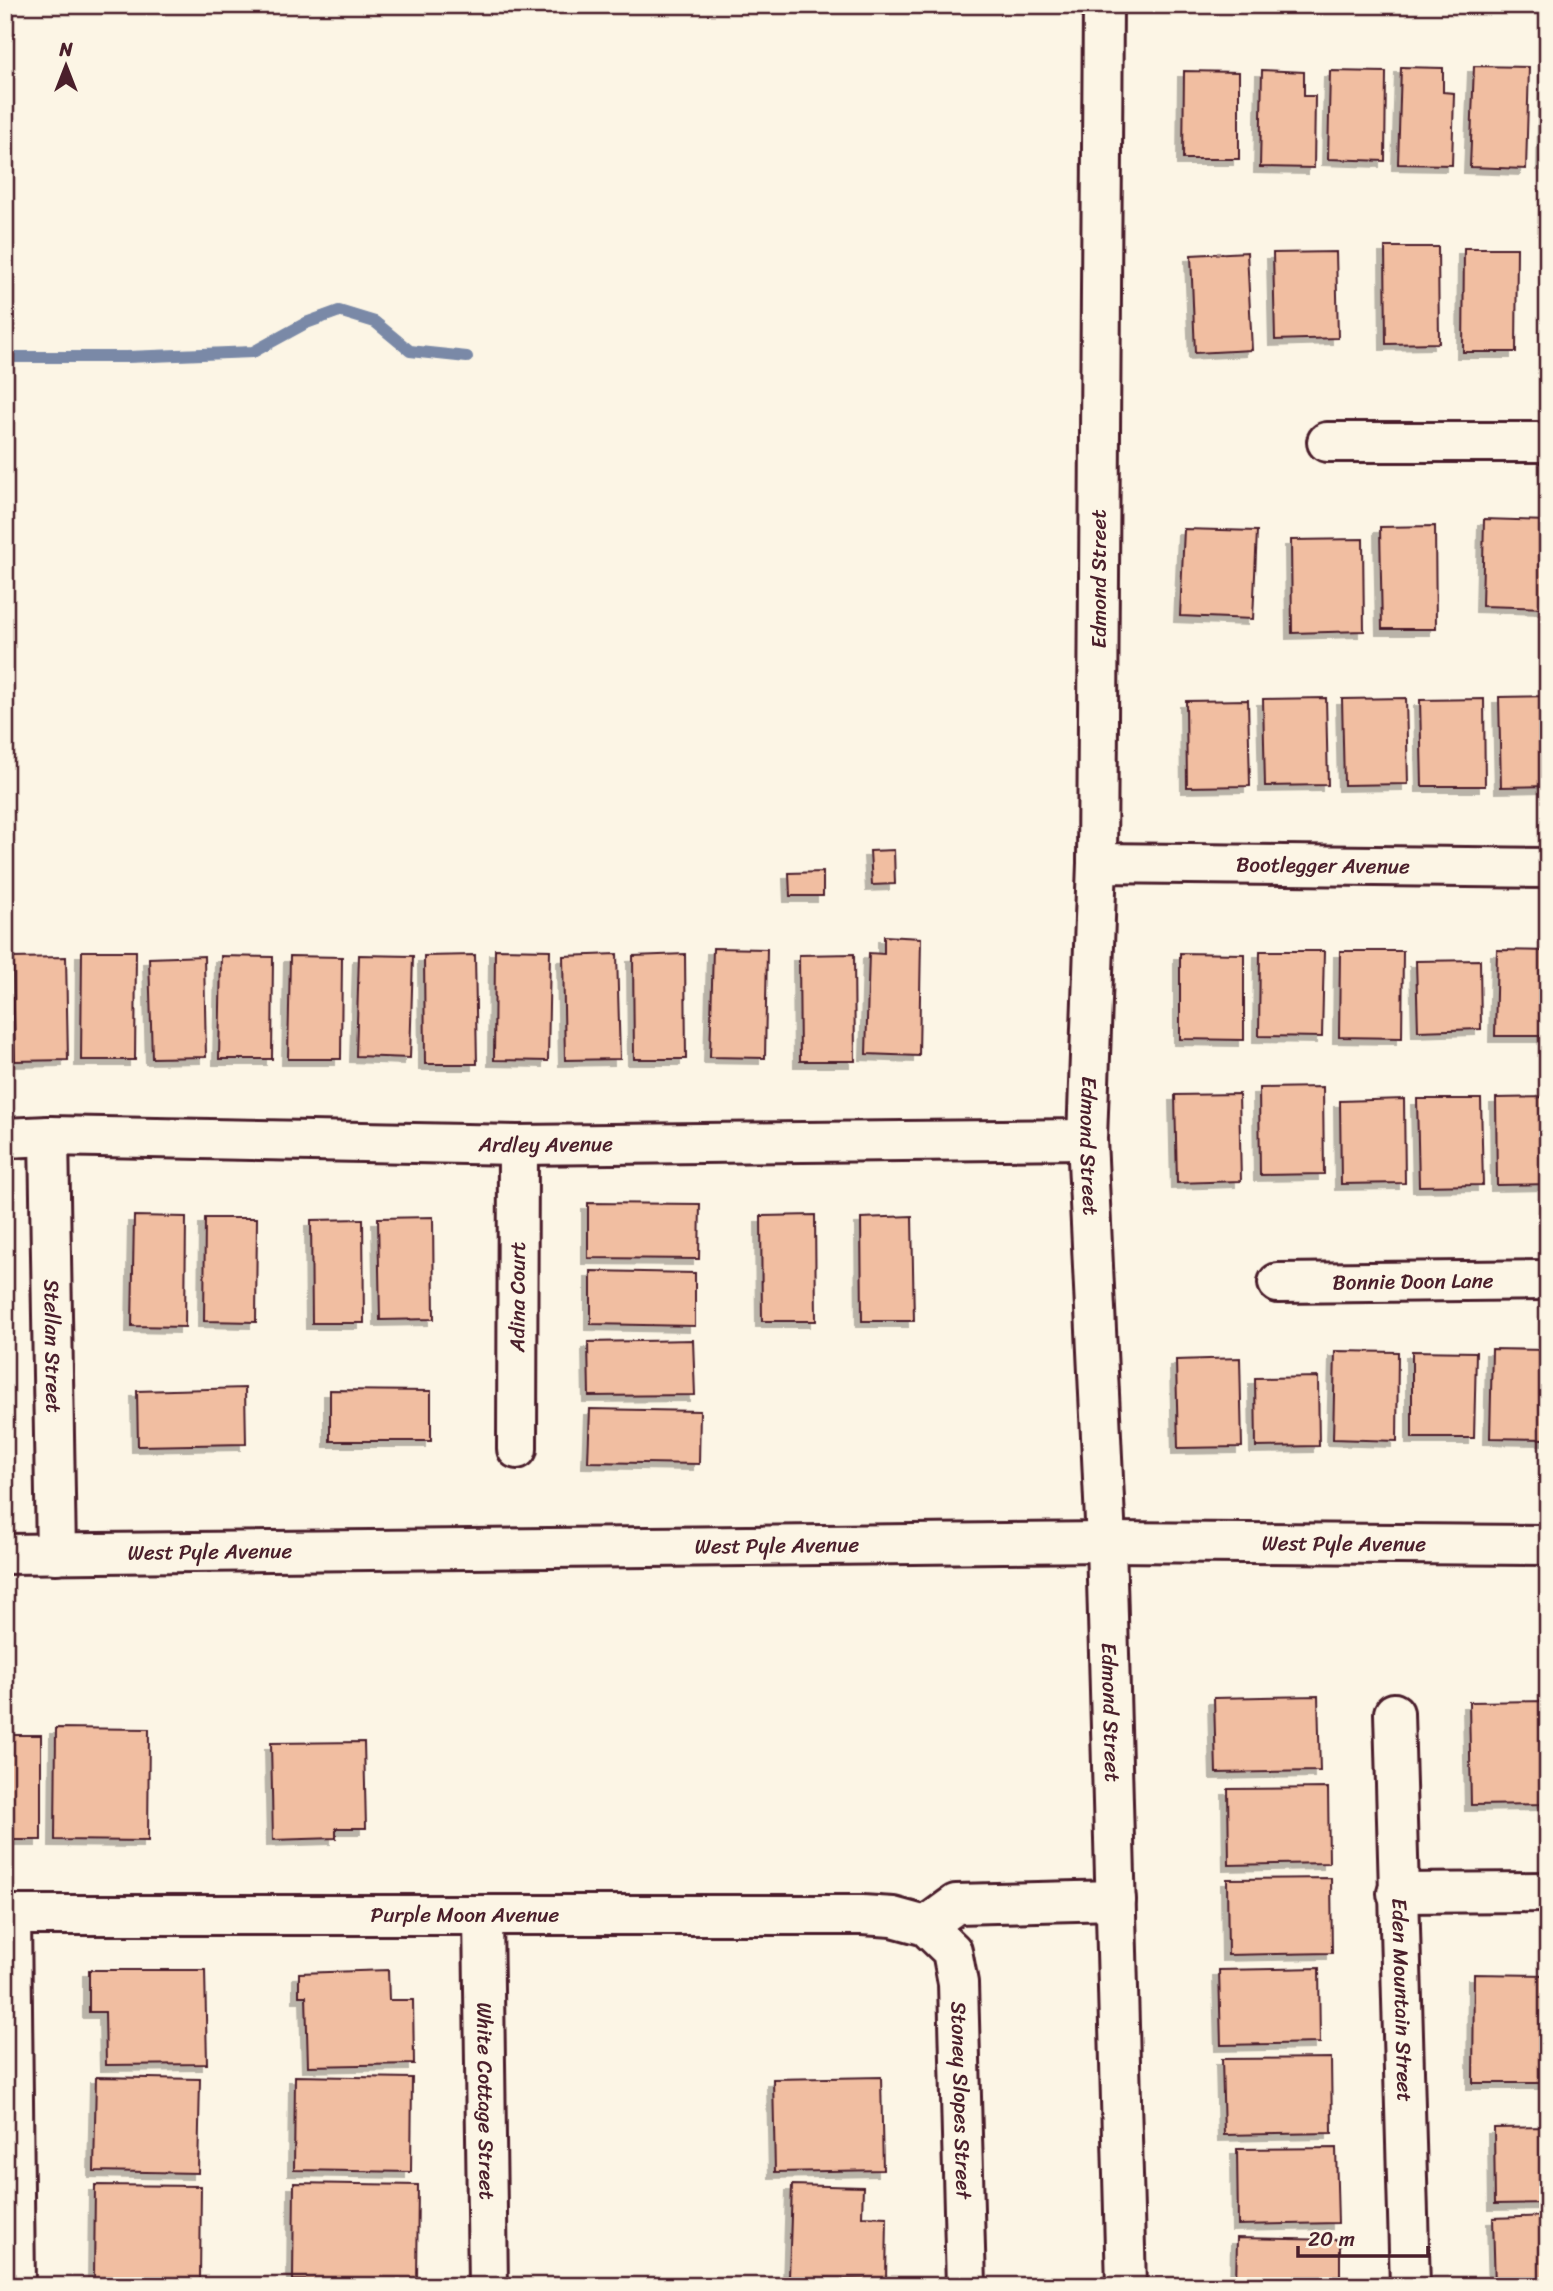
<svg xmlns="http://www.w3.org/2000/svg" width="1553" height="2291" viewBox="0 0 1553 2291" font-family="Sriracha,sans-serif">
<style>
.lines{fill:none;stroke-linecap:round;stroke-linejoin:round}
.stream{stroke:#7a89a7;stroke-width:12}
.building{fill:#f1bea1;stroke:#4a1f2b;stroke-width:2;filter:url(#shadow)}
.minor-casing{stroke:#4a1f2b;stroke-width:44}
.minor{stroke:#fcf5e5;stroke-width:38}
.labels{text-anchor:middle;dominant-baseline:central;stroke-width:6;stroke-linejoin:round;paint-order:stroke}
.street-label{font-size:21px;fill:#4a1f2b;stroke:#fcf5e5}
</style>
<defs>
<filter id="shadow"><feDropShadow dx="-6" dy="6" stdDeviation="0" flood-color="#0004"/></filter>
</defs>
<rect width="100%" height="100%" fill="#fcf5e5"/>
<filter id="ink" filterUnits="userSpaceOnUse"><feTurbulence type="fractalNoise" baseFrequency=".0143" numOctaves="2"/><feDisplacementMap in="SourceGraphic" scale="14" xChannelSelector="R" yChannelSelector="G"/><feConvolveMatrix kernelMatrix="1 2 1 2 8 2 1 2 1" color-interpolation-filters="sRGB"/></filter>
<g filter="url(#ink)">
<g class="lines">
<!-- stream -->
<path class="stream" d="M5,357H127L253,352L306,323L339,311L375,322L410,351L467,357"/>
</g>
<!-- building -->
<path class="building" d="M1474,66L1529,67L1526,169L1470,167Z
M1401,67L1443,68V92L1454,93L1452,165L1398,164Z
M1545,67H1548V164H1543Z
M1262,70L1304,72V96H1315L1314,168L1260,167Z
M1184,71L1239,72V159H1183Z
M1330,71L1386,72L1385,161L1328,159Z
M1385,247H1438L1439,343L1386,344Z
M1464,248H1517L1516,352H1463Z
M1247,252L1252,350L1195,353L1191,255Z
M1336,252L1338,338L1275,340L1273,253Z
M1484,519L1548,521L1545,608L1482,606Z
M1435,526L1436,629H1382L1380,527Z
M1184,529L1257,531L1253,619L1180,616Z
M1363,539L1364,631L1292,633L1291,540Z
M1548,696V786L1501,787L1499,697Z
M1326,698L1328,785L1265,786L1263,699Z
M1406,698L1408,784L1344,785L1342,699Z
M1484,699L1485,786H1422L1420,700Z
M1248,700L1250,786L1187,787L1186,701Z
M894,850L895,884L872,885L870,851Z
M823,872V896H790L789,873Z
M884,936L921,938L919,1056L866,1054L869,953L884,954Z
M713,948L767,949L765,1058L710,1057Z
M495,949L550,950L548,1061L494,1060Z
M1497,950L1548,951V1036H1495Z
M82,951H136L135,1060H81Z
M1260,951H1324L1322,1037L1259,1036Z
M1340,951H1403L1402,1038L1339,1037Z
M1180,953L1244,954V1040L1180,1039Z
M617,954L620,1059L565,1060L563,956Z
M685,954L686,1059H634L633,956Z
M854,954L855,1061H800L799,955Z
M359,955L413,956L410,1058L356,1056Z
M475,955L477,1064H425L424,956Z
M204,956L206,1057L152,1058L149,958Z
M221,956L273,957L272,1059H219Z
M290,956L342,957L341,1059H288Z
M66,957L68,1060L15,1061L13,958Z
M1480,960L1481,1029L1418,1031L1416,961Z
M1323,1087L1324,1174L1260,1175L1259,1088Z
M1239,1094L1241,1181L1177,1183L1175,1095Z
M1548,1097V1184L1497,1185L1496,1098Z
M1404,1099L1405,1183L1341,1184L1340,1101Z
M1417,1099H1481L1483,1185L1419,1186Z
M588,1203L700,1204L699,1259L588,1258Z
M815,1215L816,1321H762L761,1216Z
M134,1216L186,1217L185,1327L132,1326Z
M912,1216L914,1321H862L861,1218Z
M433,1217L434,1319L380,1320L378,1218Z
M205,1218H257L256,1322L204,1321Z
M363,1219L364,1323H312L311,1220Z
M591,1271L695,1273V1326L591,1324Z
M693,1340L695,1395L589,1396L588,1342Z
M1492,1349L1548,1350V1439L1490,1438Z
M1335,1351L1398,1352L1397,1441L1333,1439Z
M1412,1351L1476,1352L1474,1438H1412Z
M1240,1358L1242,1447L1178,1448L1176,1360Z
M1318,1377L1319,1446L1256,1447L1255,1378Z
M245,1388L246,1444L138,1446L137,1391Z
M330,1390L431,1391V1441H330Z
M590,1409L700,1411L699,1464L588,1462Z
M1318,1696L1320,1771L1216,1773L1214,1698Z
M1546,1701L1548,1804L1471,1805L1469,1702Z
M56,1728L149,1729L148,1841L55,1840Z
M5,1735H41V1840H5Z
M364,1742L366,1828H336V1838L273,1840L271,1743Z
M1328,1788L1329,1863L1229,1865L1228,1789Z
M1331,1878L1332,1953L1228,1955L1227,1879Z
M1319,1968L1320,2043L1221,2045L1219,1970Z
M89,1970H205L207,2064L106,2065L105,2012H89Z
M388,1970L389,2000H413L414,2064L308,2066L306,1996H299V1973Z
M1474,1974L1548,1975V2083H1473Z
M1331,2058L1332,2133L1224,2135L1222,2059Z
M295,2076L412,2078L411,2172L294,2170Z
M96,2077L200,2079L198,2173L94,2171Z
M881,2077L883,2170L775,2172L773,2079Z
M1548,2127V2203L1495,2204L1494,2128Z
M1336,2148L1338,2223L1238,2225L1237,2149Z
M294,2183L418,2185L417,2282L293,2280Z
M95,2185L201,2186L200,2280L94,2278Z
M792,2185L863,2187L862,2216L887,2217L886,2280L789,2278Z
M1548,2216V2286H1495L1493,2218Z
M1237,2238L1340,2240V2286H1236Z"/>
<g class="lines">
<!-- minor casing -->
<g class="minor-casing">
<g id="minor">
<path id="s1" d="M1103,5L1097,863L1087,1139L1106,1542L1126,2286"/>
<path d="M1327,442H1548"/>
<path id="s2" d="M1097,863L1548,868"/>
<path id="s3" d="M49,1136L56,1554"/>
<path id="s4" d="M5,1138L49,1136L518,1145L1087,1139"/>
<path id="s5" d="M1278,1283L1548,1280"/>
<path id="s6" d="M517,1449L518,1145"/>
<path id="s7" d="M5,1554L1106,1542L1548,1545"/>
<path id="s8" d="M1394,1713L1410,2286"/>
<path d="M1397,1893L1548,1892"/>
<path id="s9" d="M5,1915H862L893,1917L926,1926L952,1951L958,1983L966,2286"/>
<path d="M11,1915L15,2286"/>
<path id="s10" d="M483,1915L488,2286"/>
<path d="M926,1926L956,1904L1116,1900"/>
</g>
</g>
<!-- minor -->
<use href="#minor" class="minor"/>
</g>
</g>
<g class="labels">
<!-- street labels -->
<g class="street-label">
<text transform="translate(1099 579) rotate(-90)">Edmond Street</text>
<text stroke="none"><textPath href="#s2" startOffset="226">Bootlegger Avenue</textPath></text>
<text stroke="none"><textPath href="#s4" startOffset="541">Ardley Avenue</textPath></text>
<text stroke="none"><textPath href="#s1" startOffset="1141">Edmond Street</textPath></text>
<text stroke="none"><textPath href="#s5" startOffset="135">Bonnie Doon Lane</textPath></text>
<text stroke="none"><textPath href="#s6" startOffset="152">Adina Court</textPath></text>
<text stroke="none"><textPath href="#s3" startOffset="210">Stellan Street</textPath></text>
<text stroke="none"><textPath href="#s7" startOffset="1339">West Pyle Avenue</textPath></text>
<text stroke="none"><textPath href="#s7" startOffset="772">West Pyle Avenue</textPath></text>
<text stroke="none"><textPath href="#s7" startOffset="205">West Pyle Avenue</textPath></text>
<text stroke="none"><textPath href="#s1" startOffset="1708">Edmond Street</textPath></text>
<text stroke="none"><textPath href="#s9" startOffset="460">Purple Moon Avenue</textPath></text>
<text stroke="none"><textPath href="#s8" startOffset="287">Eden Mountain Street</textPath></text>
<text stroke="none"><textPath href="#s9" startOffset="1108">Stoney Slopes Street</textPath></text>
<text stroke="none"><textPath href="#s10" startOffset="186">White Cottage Street</textPath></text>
</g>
</g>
<!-- margin -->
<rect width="1553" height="2291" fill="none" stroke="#fcf5e5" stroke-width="28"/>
<rect x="14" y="14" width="1525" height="2263" fill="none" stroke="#4a1f2b" stroke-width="2.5" filter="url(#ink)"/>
<!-- north arrow -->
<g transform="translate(66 66)" stroke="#fcf5e5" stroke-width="5" paint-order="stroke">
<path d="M0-5L12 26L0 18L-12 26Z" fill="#4a1f2b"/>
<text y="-10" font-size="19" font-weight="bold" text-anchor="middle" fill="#4a1f2b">N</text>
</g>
<!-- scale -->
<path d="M1298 2246v10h130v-10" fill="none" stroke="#4a1f2b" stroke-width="3.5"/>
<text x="1308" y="2246" font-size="21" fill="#4a1f2b" stroke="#fcf5e5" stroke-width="5" paint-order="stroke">20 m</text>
</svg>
